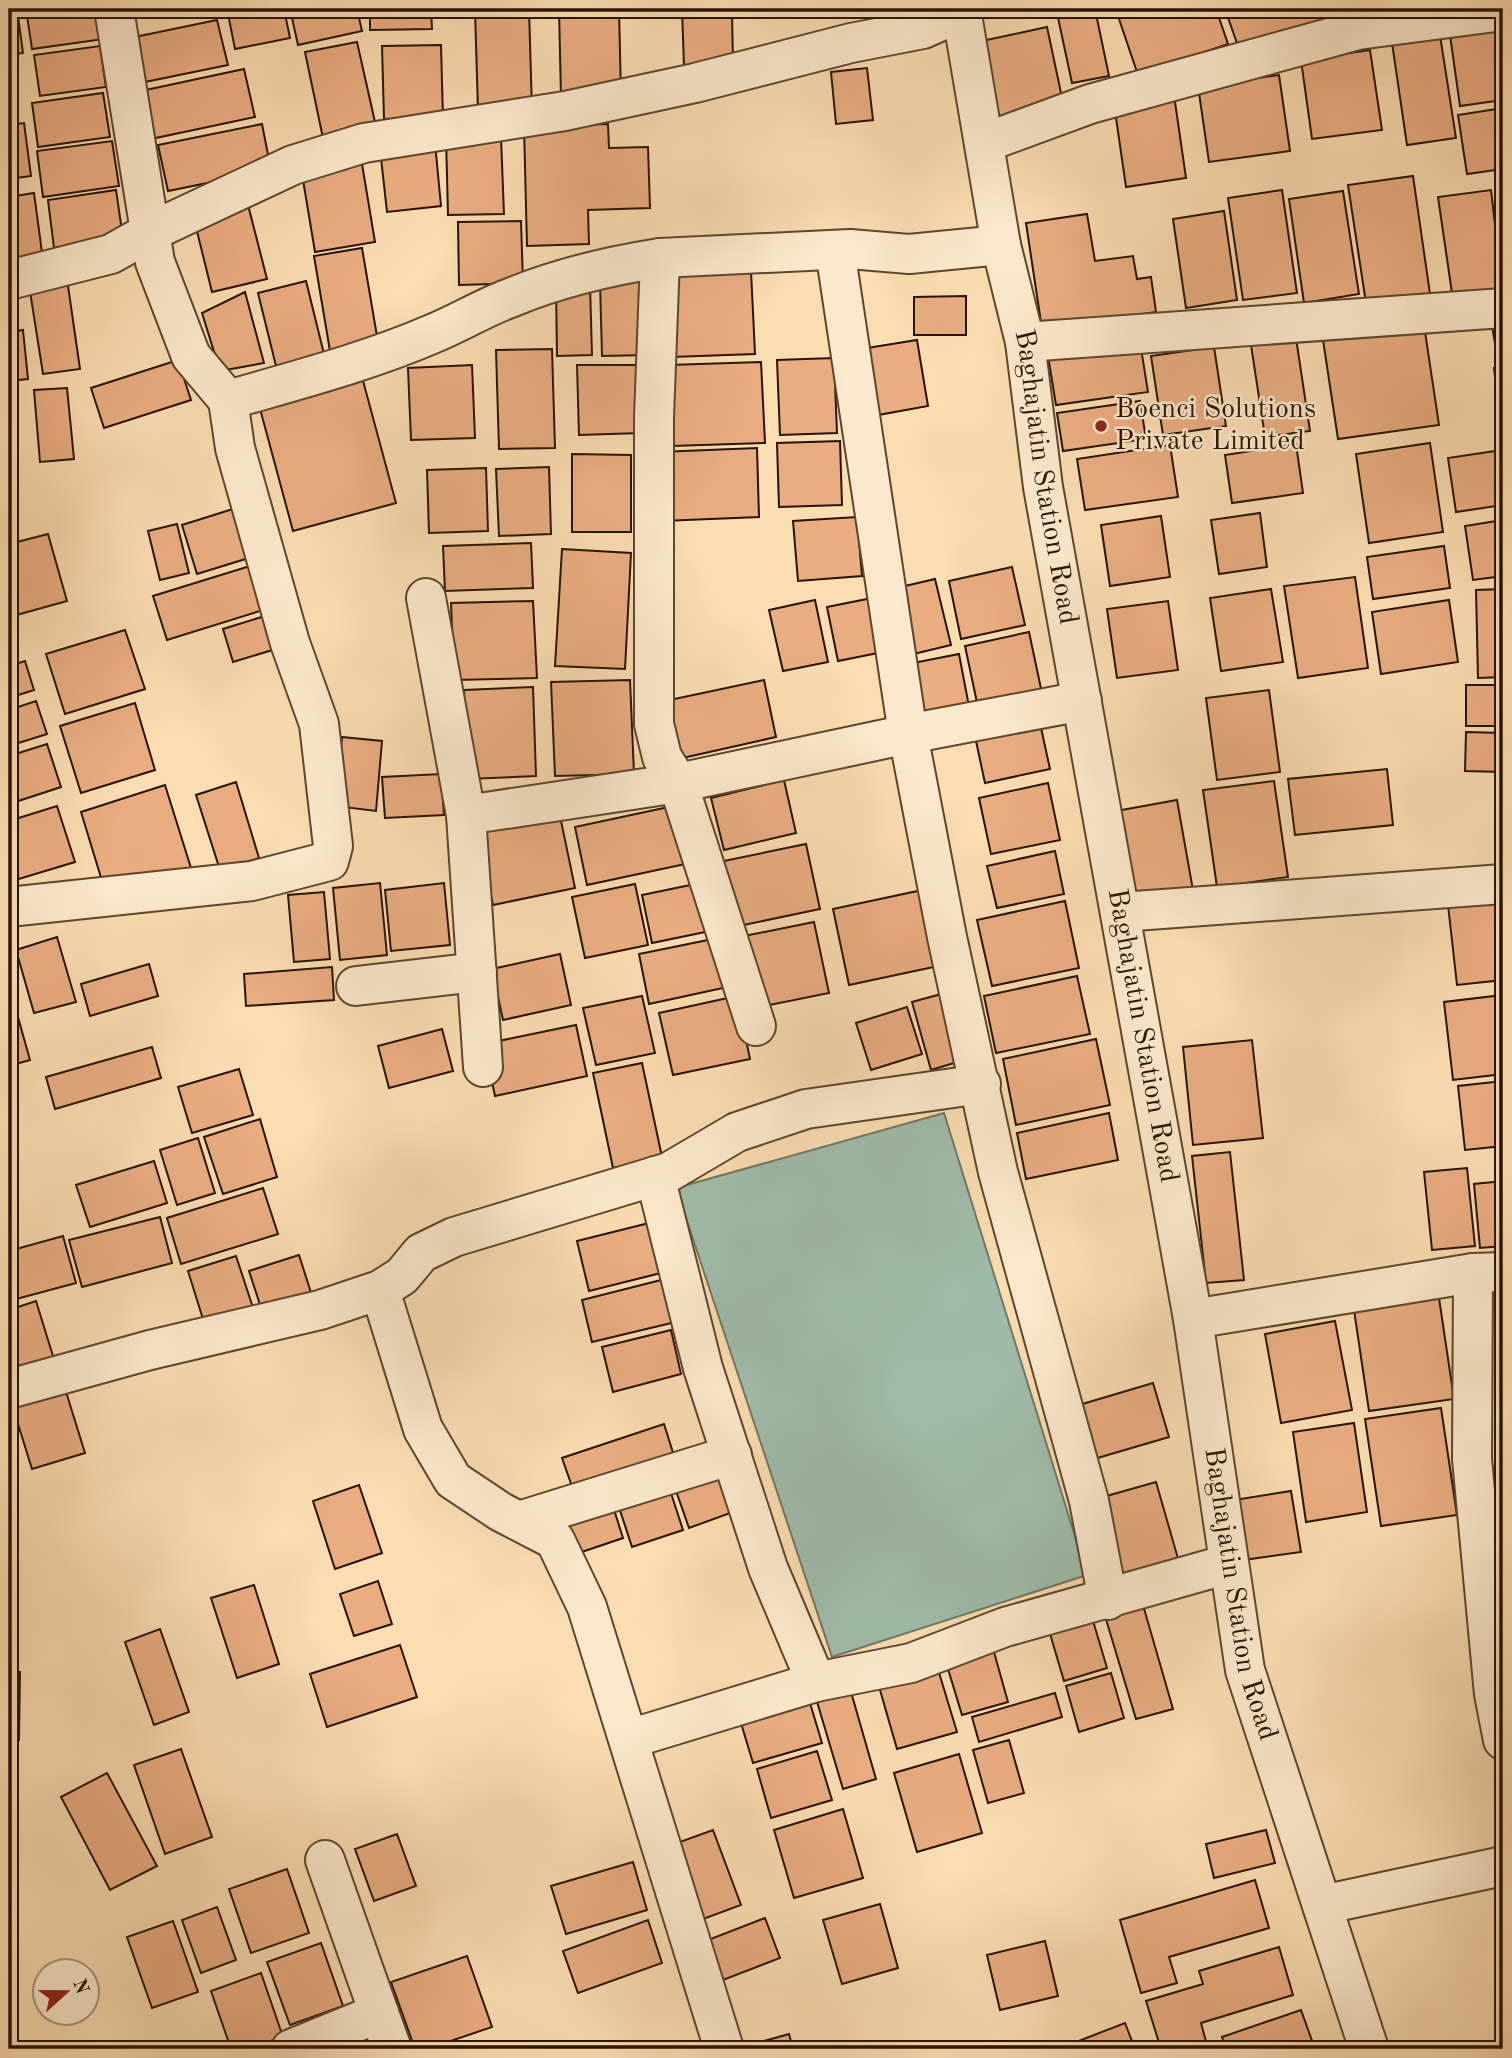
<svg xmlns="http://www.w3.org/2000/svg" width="1512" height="2058" viewBox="0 0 1512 2058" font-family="'Old Standard TT',serif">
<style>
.water{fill:#9fbcab;stroke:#6f7867;stroke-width:2}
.building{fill:#eaad82;stroke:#281300;stroke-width:2}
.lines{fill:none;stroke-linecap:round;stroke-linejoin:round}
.minor-casing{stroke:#5d462c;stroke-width:42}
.minor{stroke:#fce9cd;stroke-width:38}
.poi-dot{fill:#8f2418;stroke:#fce9cd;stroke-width:2.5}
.labels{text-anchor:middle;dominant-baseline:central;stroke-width:5;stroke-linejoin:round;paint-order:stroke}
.poi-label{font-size:28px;fill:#281300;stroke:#fce9cd;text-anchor:start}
.street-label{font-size:28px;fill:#281300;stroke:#fce9cd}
</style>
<rect width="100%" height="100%" fill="#fbddb2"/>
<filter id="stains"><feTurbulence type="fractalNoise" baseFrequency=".00286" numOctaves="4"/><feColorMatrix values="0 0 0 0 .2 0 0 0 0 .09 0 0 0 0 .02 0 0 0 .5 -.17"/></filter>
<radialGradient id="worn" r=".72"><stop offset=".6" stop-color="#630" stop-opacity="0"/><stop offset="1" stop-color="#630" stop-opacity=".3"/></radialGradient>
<!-- water -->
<path class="water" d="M944,1113L1087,1575L832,1657L676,1188Z"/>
<!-- building -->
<path class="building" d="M9,9H17L23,53L9,55Z
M26,9H100L104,39L32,49Z
M227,9H284L290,38L235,49Z
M290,9H357L362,31L298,45Z
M370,9H431L432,29L370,30Z
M475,9H529L532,110L478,111Z
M559,9H619L621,95L561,97Z
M682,9H732L733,65L684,66Z
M1075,9H1095L1109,76L1072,83L1057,13Z
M1140,9H1216L1228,44L1138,75L1118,16Z
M1225,9H1320L1324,20L1239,49Z
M217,20L228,65L135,84L125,39Z
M1047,27L1064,107L1000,121L982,41Z
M1503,28V100L1460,106L1450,35Z
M1439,29L1456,138L1407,145L1391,36Z
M357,42L377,131L324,143L305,52Z
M441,45L443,118L384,119L382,46Z
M100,46L106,87L40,96L34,55Z
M1370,50L1382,130L1312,139L1301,60Z
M867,68L873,120L836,124L831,72Z
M244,69L255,117L151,139L141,91Z
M1279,75L1290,151L1209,162L1198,86Z
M103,93L110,137L38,147L32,103Z
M1174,95L1186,178L1126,187L1114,104Z
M1503,108V169L1467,174L1458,115Z
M24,123L31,176L9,179V125Z
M262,124L271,170L168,191L158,145Z
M608,124L609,148L648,147L650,208L588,210L589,244L527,246L524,126Z
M501,137L504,214L448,215L446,138Z
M112,141L119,186L43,197L37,151Z
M435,143L441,206L387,212L380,149Z
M361,158L375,242L315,252L301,168Z
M1413,176L1430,294L1366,303L1348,185Z
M116,190L123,238L54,248L48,200Z
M1282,190L1297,293L1243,300L1228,198Z
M1491,190L1503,293L1453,300L1438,197Z
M1343,191L1359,294L1304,303L1289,199Z
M34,193L43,260L9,264V197Z
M247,201L267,279L212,292L193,215Z
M1224,211L1237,300L1186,308L1173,219Z
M1087,214L1095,261L1133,256L1137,279L1151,277L1156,312L1042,329L1026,223Z
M521,221L523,283L459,285L458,222Z
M362,248L378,342L330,351L314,256Z
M751,271L755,354L672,357L669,274Z
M67,279L80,369L43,374L29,285Z
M306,281L324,354L276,366L258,293Z
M647,281L649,355L602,356L600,282Z
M590,285L592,355L557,356L556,286Z
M245,292L264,363L220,371L202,313Z
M966,296V335H914V297Z
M1424,325L1439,425L1338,439L1323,340Z
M1503,325V360L1498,361L1492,326Z
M23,330L28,379L9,381V332Z
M1296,338L1310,431L1265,437L1251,345Z
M917,340L928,406L878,415L867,348Z
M1140,342L1148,392L1056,405L1048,356Z
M1214,347L1226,426L1163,435L1151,356Z
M552,349L555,448L499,449L496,350Z
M834,358L837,433L780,435L777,360Z
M178,360L191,400L104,428L91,388Z
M761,362L765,443L672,446L669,365Z
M472,365L475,438L411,440L408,368Z
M577,365H640L641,433L579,435Z
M1503,366V394H1497L1494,368Z
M362,377L396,503L293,531L259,405Z
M67,388L74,459L40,462L34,390Z
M1140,401L1146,439L1063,451L1057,413Z
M1497,405H1503V439H1502Z
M840,441L842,505L779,507L777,443Z
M1430,443L1443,532L1369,543L1356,454Z
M1296,444L1303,493L1232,503L1225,455Z
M1170,445L1178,497L1085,510L1077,459Z
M757,448L759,517L662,521L659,452Z
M1502,450L1503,505L1456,512L1448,458Z
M572,454L631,455V532H572Z
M549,467L551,534L499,536L496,469Z
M486,468L488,531L429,533L427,470Z
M236,508L252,557L197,574L182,525Z
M1260,513L1267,567L1219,574L1211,520Z
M1161,516L1170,577L1110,586L1101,525Z
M857,517L862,576L798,581L793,521Z
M1503,520V576L1473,580L1465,526Z
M177,524L189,573L160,580L148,531Z
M48,534L67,601L13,616L9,600V544Z
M531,543L533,588L445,591L443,546Z
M1444,546L1450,588L1373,599L1367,557Z
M562,549L631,553L625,669L555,666Z
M250,566L263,610L167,640L153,596Z
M1012,567L1025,625L961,639L949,581Z
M1355,577L1368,668L1298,678L1284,586Z
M935,579L951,645L901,657L888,590Z
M1271,589L1283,662L1221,671L1210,598Z
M1503,589V677L1478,678L1476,590Z
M872,598L883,652L838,661L827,607Z
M815,600L828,662L783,671L769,610Z
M1449,600L1458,662L1381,674L1372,612Z
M533,601L537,678L454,680L451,603Z
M1168,601L1178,670L1117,678L1107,609Z
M268,615L279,648L233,662L223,629Z
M125,630L145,689L65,714L46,654Z
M1029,632L1043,698L979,712L965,646Z
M959,654L971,717L916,728L903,665Z
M25,661L34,690L9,698V666Z
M630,680L634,774L555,776L551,682Z
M764,680L776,737L678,759L665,701Z
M1466,685H1503V726H1466Z
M533,687L536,776L467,779L464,690Z
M1269,690L1280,772L1217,780L1206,698Z
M36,701L47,734L9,746V710Z
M135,703L155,770L81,793L60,726Z
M1038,714L1050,769L985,783L973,727Z
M1466,732L1503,733V772L1465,771Z
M342,737L382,741L376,811L335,806Z
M47,744L61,787L9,804V756Z
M1387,769L1393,825L1295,835L1288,779Z
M441,774L444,815L385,818L382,777Z
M784,780L796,833L724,850L711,798Z
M1274,781L1288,877L1217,887L1203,790Z
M236,782L259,858L220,870L196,795Z
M1048,783L1060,840L991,854L979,798Z
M165,785L191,868L106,894L81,812Z
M1177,800L1194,896L1132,907L1116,811Z
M678,805L690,863L587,885L575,827Z
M57,806L75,862L9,882V821Z
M560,816L575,888L493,905L478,833Z
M806,844L820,909L734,927L719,862Z
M1055,851L1064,894L997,908L987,866Z
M705,882L715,930L652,943L642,895Z
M380,883L387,955L340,960L333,888Z
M444,883L450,945L391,951L385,890Z
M635,884L648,945L585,958L572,897Z
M927,889L943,965L849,985L833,909Z
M1503,890V980L1457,985L1447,896Z
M324,892L330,959L294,962L288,895Z
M1065,901L1079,968L992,986L977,920Z
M814,922L829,993L760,1007L744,936Z
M57,937L76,1002L34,1013L16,950Z
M713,939L723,988L649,1004L639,954Z
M560,954L571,1005L503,1020L492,969Z
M149,964L158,996L90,1016L81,984Z
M332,967L334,1000L246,1006L244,974Z
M1077,976L1090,1034L996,1053L984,996Z
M9,985L30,1060L9,1066Z
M945,993L964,1060L931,1070L912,1002Z
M1503,995V1074L1453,1080L1444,1002Z
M642,996L655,1053L596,1065L583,1008Z
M737,996L750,1059L673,1075L659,1013Z
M907,1007L922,1054L871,1070L856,1023Z
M576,1025L587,1076L495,1096L484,1044Z
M442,1029L453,1071L389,1088L378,1046Z
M1096,1039L1110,1105L1016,1125L1003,1059Z
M1252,1040L1263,1138L1193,1145L1183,1047Z
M152,1047L161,1078L55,1109L46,1077Z
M642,1063L662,1157L613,1168L593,1073Z
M239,1069L253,1115L192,1133L178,1087Z
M1503,1081V1146L1465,1150L1458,1086Z
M1109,1113L1118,1160L1026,1179L1017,1133Z
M260,1119L277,1177L223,1194L204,1137Z
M198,1138L215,1193L177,1205L160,1150Z
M1230,1152L1244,1280L1206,1283L1192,1156Z
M154,1161L167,1203L90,1227L76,1185Z
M1467,1168L1475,1246L1432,1250L1424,1172Z
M1503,1181V1246L1480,1248L1474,1184Z
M263,1188L278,1234L181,1264L167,1218Z
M160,1217L172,1263L82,1287L69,1240Z
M657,1221L669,1271L589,1291L577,1241Z
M63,1236L76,1283L9,1301V1251Z
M299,1255L314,1302L264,1317L249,1271Z
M236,1256L256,1317L207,1332L188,1271Z
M673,1277L684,1320L592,1342L582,1300Z
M1439,1298L1454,1399L1369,1411L1354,1310Z
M36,1301L57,1369L14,1382L9,1363V1310Z
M1335,1321L1352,1410L1281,1423L1265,1334Z
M671,1330L681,1374L613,1392L602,1347Z
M62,1379L85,1453L32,1469L9,1395Z
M1153,1383L1169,1437L1084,1462L1069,1408Z
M1441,1408L1457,1515L1381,1526L1365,1419Z
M1354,1423L1367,1512L1306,1522L1293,1432Z
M664,1424L675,1459L574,1492L562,1458Z
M728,1462L744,1508L689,1528L673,1482Z
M1503,1468V1540L1490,1542L1480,1471Z
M667,1481L683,1530L632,1547L616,1498Z
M1156,1482L1179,1562L1113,1581L1089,1501Z
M359,1485L382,1553L335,1569L313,1501Z
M1291,1491L1301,1552L1236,1561L1228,1501Z
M610,1497L623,1538L570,1556L557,1515Z
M378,1581L392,1624L354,1636L340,1594Z
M254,1585L279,1664L237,1678L211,1598Z
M1143,1605L1173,1709L1136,1719L1105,1616Z
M1091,1614L1107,1668L1064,1681L1048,1627Z
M160,1629L189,1712L154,1725L125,1642Z
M400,1645L417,1697L327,1727L310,1674Z
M992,1645L1008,1702L962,1715L945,1659Z
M937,1666L957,1732L897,1749L878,1683Z
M9,1672H20L19,1740H9Z
M1111,1673L1124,1718L1079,1732L1066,1686Z
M849,1685L876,1779L843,1789L815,1695Z
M807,1693L822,1743L753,1763L738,1713Z
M1055,1693L1062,1717L979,1742L972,1717Z
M1009,1740L1024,1793L988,1803L973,1750Z
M181,1749L212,1837L165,1854L134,1765Z
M817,1751L832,1800L771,1818L757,1769Z
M959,1754L982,1833L917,1852L894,1773Z
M107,1773L157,1866L110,1890L61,1797Z
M843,1809L863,1878L794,1898L774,1830Z
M713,1830L741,1905L695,1922L666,1847Z
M1266,1830L1275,1863L1214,1878L1206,1844Z
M397,1834L416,1886L374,1901L355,1849Z
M633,1862L647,1910L566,1934L551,1886Z
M287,1869L309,1933L251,1953L229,1889Z
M1255,1880L1269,1928L1169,1957L1177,1983L1141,1993L1120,1920Z
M880,1904L898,1968L842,1984L823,1920Z
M217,1907L236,1960L201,1973L182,1920Z
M765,1918L780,1958L710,1985L695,1945Z
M648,1920L662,1963L578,1993L563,1951Z
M173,1921L198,1992L152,2008L127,1937Z
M1045,1941L1058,1996L1000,2010L987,1955Z
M321,1943L343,2006L290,2025L267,1962Z
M1279,1947L1293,1995L1201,2023L1208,2049H1161L1146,2001L1203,1984L1199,1971Z
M467,1956L492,2027L427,2049H415L391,1982Z
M261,1973L283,2037L246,2049H231L211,1991Z
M1301,2010L1315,2049H1226L1222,2037Z
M1125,2023L1135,2049H1058Z
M789,2034L793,2049H736Z"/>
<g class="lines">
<!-- minor casing -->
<g class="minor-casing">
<g id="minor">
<path d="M114,9L155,262L191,356L228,400C297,380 367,362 432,334C459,323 483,308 510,298C558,278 609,266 660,258L850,249L909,254L1001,245"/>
<path id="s1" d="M961,9L1001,245L1025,342L1043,487L1193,1319L1245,1670L1369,2049"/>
<path d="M984,143L1090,104L1358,30L1503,11"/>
<path d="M835,250L908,734L947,937L998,1172L1089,1501L1108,1600"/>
<path d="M660,258L654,417V724L662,757L678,783L756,1026"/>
<path d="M9,280L111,254L150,232L293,165L364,143L565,111L695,83L851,43L923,29L961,12"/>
<path d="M1025,342L1503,308"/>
<path d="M426,598L466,815L483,1067"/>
<path d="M466,815L678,783L908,734L1082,701"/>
<path d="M9,907L252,881L329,861L333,846L319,724L290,643L235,448L228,400"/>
<path d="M1121,912L1503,884"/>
<path d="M356,986L477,972"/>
<path d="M655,1176L703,1368L768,1568L816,1682L911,1663L1005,1627L1228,1564"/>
<path d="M1473,1273L1472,1459L1494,1694L1503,1740"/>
<path d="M380,1290L423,1429L453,1480L501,1512L555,1540L587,1607L724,2049"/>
<path d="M1193,1319L1473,1273L1503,1272"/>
<path d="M9,1389L150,1350L320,1310L380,1290L402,1276L421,1253L454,1237L669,1172L737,1132L806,1109L981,1084"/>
<path d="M519,1521L732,1455"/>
<path d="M629,1739L816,1682"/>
<path d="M1322,1905L1503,1866"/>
<path d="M379,2013L392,2049"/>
<path d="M291,2049L379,2013L325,1860"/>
</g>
</g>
<!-- minor -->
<use href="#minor" class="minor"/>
</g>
<!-- markers -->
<circle class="poi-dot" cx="1101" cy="426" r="7"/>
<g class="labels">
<!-- poi labels -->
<g class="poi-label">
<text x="1115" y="410">Boenci Solutions<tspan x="1115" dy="32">Private Limited</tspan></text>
</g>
<!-- street labels -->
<g class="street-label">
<text stroke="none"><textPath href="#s1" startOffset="476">Baghajatin Station Road</textPath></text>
<text stroke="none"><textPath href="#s1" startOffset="1043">Baghajatin Station Road</textPath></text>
<text stroke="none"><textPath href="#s1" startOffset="1610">Baghajatin Station Road</textPath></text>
</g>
</g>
<!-- margin -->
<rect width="1512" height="2058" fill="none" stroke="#fbddb2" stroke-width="35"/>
<rect x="10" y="10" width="1491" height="2037" fill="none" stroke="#281300" stroke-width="3.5"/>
<rect x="18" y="18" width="1477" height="2023" fill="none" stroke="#281300" stroke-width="2"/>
<!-- north arrow -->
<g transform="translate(66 1992) rotate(69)"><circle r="33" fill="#fce9cd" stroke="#a7937b" stroke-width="2"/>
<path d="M0-5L12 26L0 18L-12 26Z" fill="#8f2418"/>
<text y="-10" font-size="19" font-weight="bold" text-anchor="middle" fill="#281300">N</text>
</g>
<rect width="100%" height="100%" filter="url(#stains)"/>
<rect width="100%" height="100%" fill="url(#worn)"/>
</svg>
